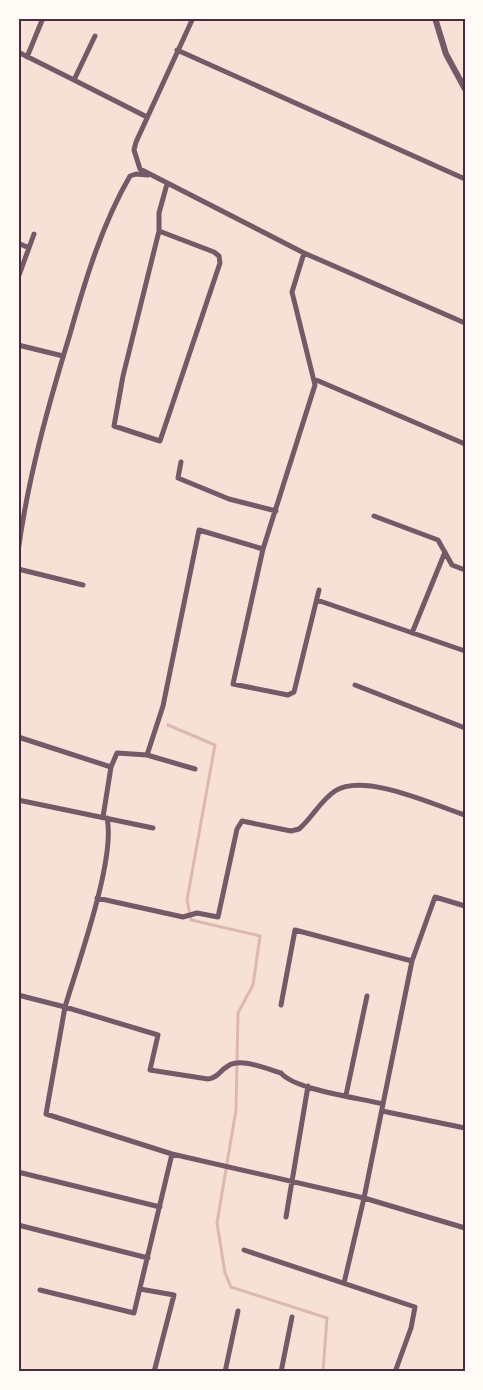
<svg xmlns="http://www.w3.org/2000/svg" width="483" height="1390" viewBox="0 0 483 1390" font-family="Signika,sans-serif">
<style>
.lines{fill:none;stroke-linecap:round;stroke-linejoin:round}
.stream{stroke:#dcb8b0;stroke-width:3}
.minor{stroke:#755966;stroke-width:5}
.tertiary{stroke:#755966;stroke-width:6}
.neatline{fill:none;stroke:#4a2c40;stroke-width:2}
</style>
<rect width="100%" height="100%" fill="#f7e1d7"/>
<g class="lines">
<!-- stream -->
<path class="stream" d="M168,725L215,745L187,900L191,920L260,936L253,985L238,1013L236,1110L217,1223L225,1273L231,1287L327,1318L323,1372"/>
<!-- minor -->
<path class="minor" d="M193,18L136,142L134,150L140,169L304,253L465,323
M95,36L74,80L147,117
M177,50L465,179
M18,52L74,80
M27,57L43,18
M159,231L123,376L114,426L160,441L220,263L219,256L214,252L159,231V213L167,184
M18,243L29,248
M304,253L292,292L315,385L263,549L233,684L288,695L294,692L319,590
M18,278L34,234
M18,345L63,356
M314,379L465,444
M181,462L178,478L229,499L276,511
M374,516L438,540L452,565L465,570
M18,552C28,478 48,406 70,334C85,281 102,224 130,176L136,174L148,175
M18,569L83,585
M317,600L465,651
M412,633L445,552
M355,685L465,728
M18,737L111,767L103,817
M111,767L117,753L147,755
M195,769L147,755L163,706L199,530L263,549
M18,800L153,828
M97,898L183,917L197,913L218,917L237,829L242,821L291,831L299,829C312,818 320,801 335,791C364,772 434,805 465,815
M412,961L435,897L465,906
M18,995L65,1007C78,963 116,859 107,818
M281,1005L295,930L412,961L383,1104C360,1098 295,1090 281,1073C267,1069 240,1057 228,1066C219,1071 218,1078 208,1079L150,1070L158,1035L65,1007L46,1114L172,1154L364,1198L344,1283
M346,1095L367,996
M383,1104L364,1198L465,1228
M382,1111L465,1128
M18,1172L160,1207
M286,1217L308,1086
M18,1225L148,1258
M244,1250L415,1307L411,1328L395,1372
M140,1289L174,1295L154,1372
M40,1290L134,1313L172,1154
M225,1372L238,1311
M281,1372L292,1317"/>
<!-- tertiary -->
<path class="tertiary" d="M435,18L446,54L465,89"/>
</g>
<!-- border -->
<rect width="483" height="1390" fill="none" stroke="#fffaf5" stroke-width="39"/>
<rect x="20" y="20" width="444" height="1350" class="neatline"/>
</svg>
